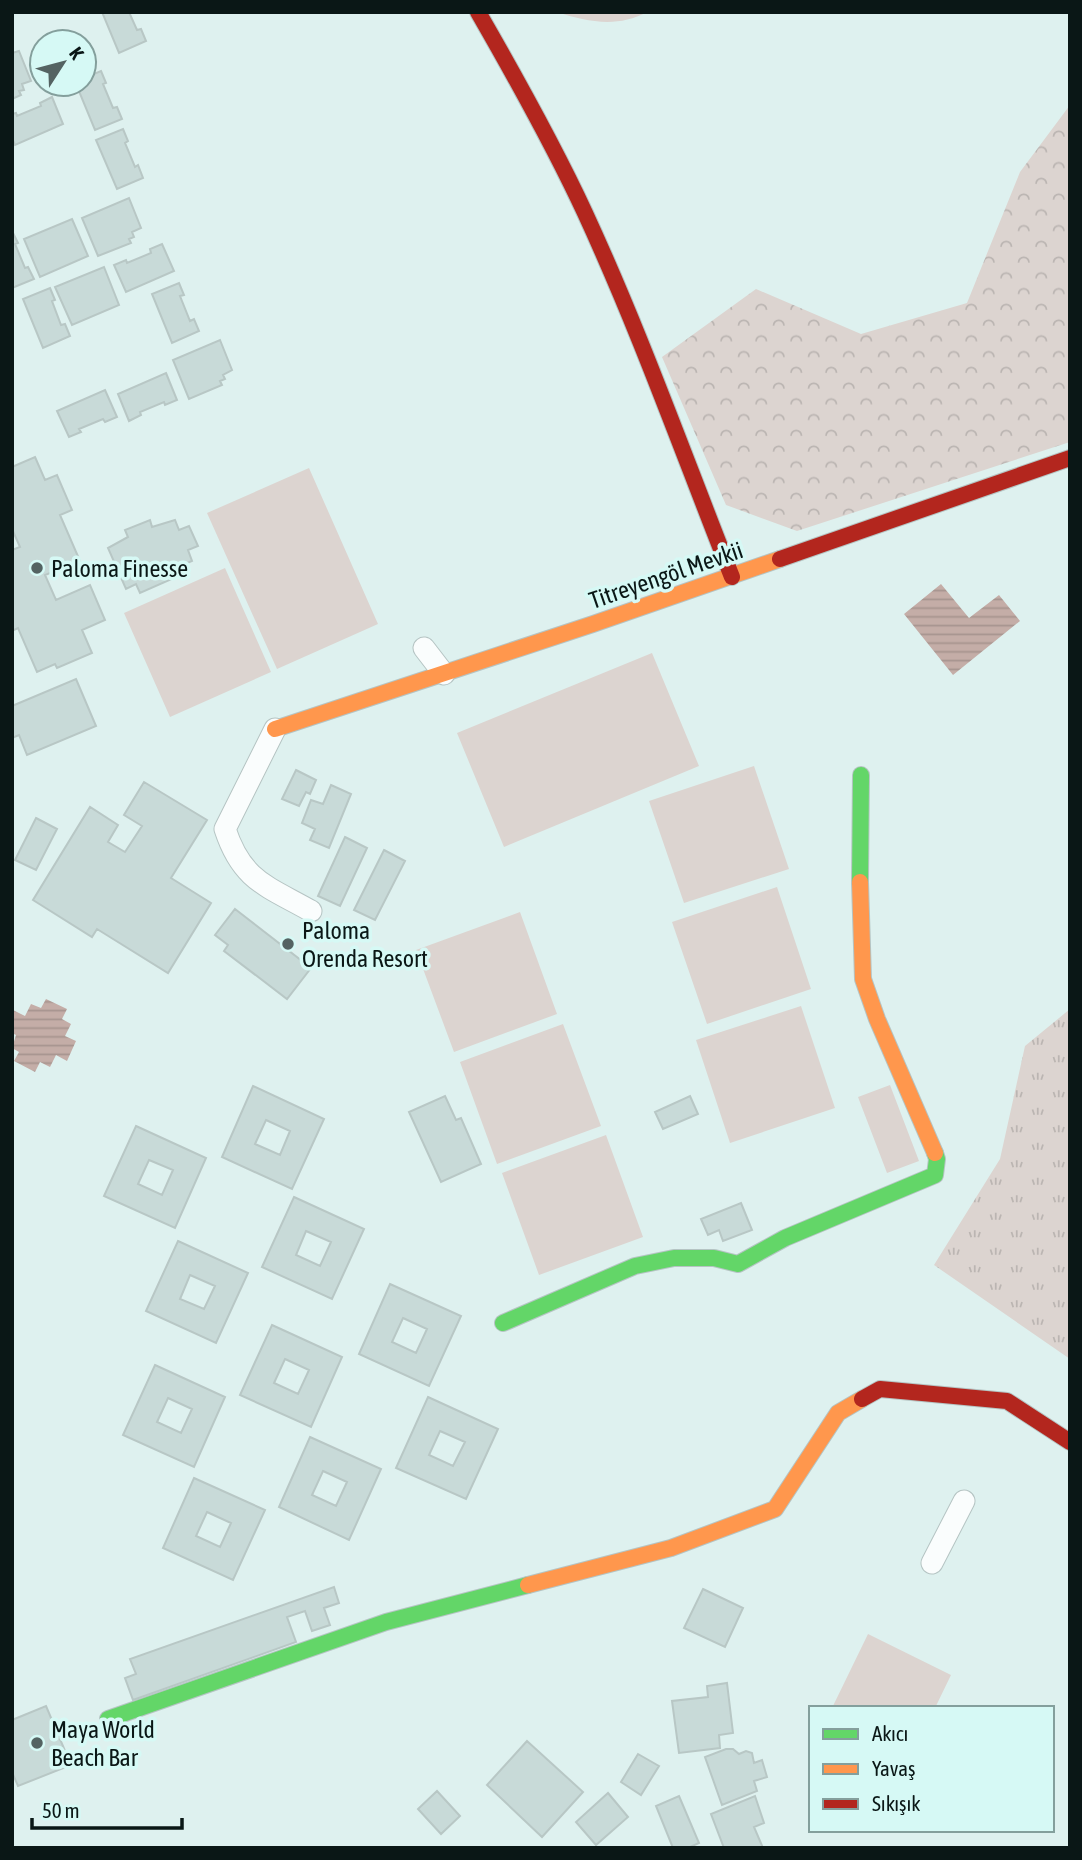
<svg xmlns="http://www.w3.org/2000/svg" width="1082" height="1860" viewBox="0 0 1082 1860" font-family="'Asap Condensed',sans-serif">
<style>
.grass{fill:url(#grass-tufts)}
.forest{fill:url(#forest-crowns)}
.pitch{fill:#dcd4d0}
.water{fill:url(#water-rules)}
.building{fill:#c8dad8;stroke:#b8c7c5;stroke-width:2;fill-rule:evenodd}
.lines{fill:none;stroke-linecap:round;stroke-linejoin:round}
.street-casing{stroke:#b5c4c3;stroke-width:23}
.fast-casing{stroke:#b5c4c3;stroke-width:18}
.slow-casing{stroke:#b5c4c3;stroke-width:18}
.jam-casing{stroke:#b5c4c3;stroke-width:18}
.street{stroke:#fafdfd;stroke-width:21}
.fast{stroke:#63d668;stroke-width:16}
.slow{stroke:#ff974d;stroke-width:16}
.jam{stroke:#b3261e;stroke-width:16}
.poi-dot{fill:#546362;stroke:#d6f9f5;stroke-width:2.5}
.labels{text-anchor:middle;dominant-baseline:central;stroke-width:7;stroke-linejoin:round;paint-order:stroke}
.poi-label{font-size:24px;fill:#0a1716;stroke:#d6f9f5;text-anchor:start}
.street-label{font-size:24px;fill:#0a1716;stroke:#d6f9f5}
</style>
<defs>
<pattern id="grass-tufts" width="24" height="20" patternUnits="userSpaceOnUse" patternTransform="scale(1.75)"><rect width="24" height="20" fill="#dcd4d0"/><path d="M3 7l-1-3M5 7V3M7 7l1-3M15 17l-1-3M17 17v-4M19 17l1-3" fill="none" stroke="#bbb5b2"/></pattern>
<pattern id="forest-crowns" width="20" height="18" patternUnits="userSpaceOnUse" patternTransform="scale(1.75)"><rect width="20" height="18" fill="#dcd4d0"/><path d="M2 6a3 3 0 1 1 6 0M12 15a3 3 0 1 1 6 0" fill="none" stroke="#bbb5b2"/></pattern>
<pattern id="water-rules" width="6" height="5" patternUnits="userSpaceOnUse" patternTransform="scale(1.75)"><rect width="6" height="5" fill="#c4ada7"/><path d="M0 2.5h6" fill="none" stroke="#a7948f"/></pattern>
</defs>
<rect width="100%" height="100%" fill="#def1ef"/>
<!-- grass -->
<path class="grass" d="M1070,1009V1359L934,1265L1000,1159L1025,1046Z"/>
<!-- forest -->
<path class="forest" d="M1070,105V442L797,531L726,505L662,357L756,289L861,334L967,303L1020,172Z"/>
<!-- pitch -->
<path class="pitch" d="M557,12H647C618,28 587,22 557,12Z
M309,468L378,624L277,669L207,513Z
M225,568L271,672L170,717L124,613Z
M652,653L699,766L504,847L457,733Z
M754,766L789,869L684,903L649,801Z
M777,887L811,989L707,1024L672,922Z
M520,912L557,1014L454,1052L416,950Z
M801,1006L835,1108L730,1143L696,1040Z
M563,1024L601,1126L497,1164L460,1062Z
M890,1085L919,1161L887,1173L858,1097Z
M606,1135L643,1237L539,1275L502,1173Z
M868,1634L951,1675L935,1708H832Z"/>
<!-- water -->
<path class="water" d="M941,584L969,618L999,595L1020,621L953,675L904,614Z
M46,999L67,1009L62,1019L71,1024L65,1036L76,1041L67,1061L56,1055L50,1067L40,1062L35,1072L14,1061L19,1052L12,1048L16,1035L12,1033V1012L13,1010L25,1016L31,1004L41,1008Z"/>
<!-- building -->
<path class="building" d="M102,12H129L137,30L141,29L146,41L119,53Z
M19,51L31,81L22,84L24,90L19,91L21,95L12,99V53Z
M101,71L106,83L103,84L113,108L117,107L122,119L95,130L76,84H84V78Z
M52,97L63,124L15,145L12,138V114L16,113L17,116L41,106L40,103Z
M123,129L128,141L125,143L135,167L138,165L143,178L117,189L96,140Z
M129,198L141,228L132,232L134,237L129,239L131,243L98,256L82,218Z
M72,219L88,256L40,277L24,239Z
M12,231L18,243L15,244L25,268L28,267L34,279L12,288Z
M162,244L174,271L126,292L114,265L126,260L127,263L151,253L150,249Z
M104,267L119,305L72,325L55,287Z
M179,283L184,295L180,296L190,321L194,319L199,331L172,343L152,294Z
M50,288L55,300L52,301L61,325L65,324L70,336L43,348L23,299Z
M220,340L232,370L223,375L225,379L220,381L222,385L189,399L173,360Z
M166,373L177,400L165,405L164,402L140,412L141,415L129,421L118,394Z
M105,390L117,417L105,422L103,419L79,429L81,432L69,437L57,411Z
M35,457L45,480L57,475L72,510L60,515L80,561L45,575L56,600L90,585L105,620L82,630L92,653L57,668L55,664L37,672L18,628L12,631V550L20,547L12,529V467Z
M150,520L152,527L175,520L179,530L189,526L198,546L188,550L192,561L180,566L183,574L140,593L136,584L126,589L108,548L128,537L125,530Z
M76,679L96,726L27,755L19,735L12,738V706Z
M296,770L316,780L310,794L306,792L299,806L282,799Z
M144,782L207,820L171,878L211,903L168,973L97,929L92,937L33,900L90,807L118,825L108,842L125,852L142,826L124,815Z
M331,785L351,794L329,848L310,840L315,829L302,823L311,800L323,804Z
M36,818L57,829L36,870L15,860Z
M345,837L367,848L340,906L318,896Z
M384,850L405,861L375,920L354,910Z
M235,909L311,968L287,999L224,951L228,945L215,935Z
M253,1086L324,1119L292,1189L222,1157ZM266,1120L290,1131L280,1155L255,1144Z
M445,1096L456,1120L461,1118L481,1164L441,1182L409,1112Z
M690,1096L698,1114L663,1129L655,1112Z
M136,1126L206,1158L175,1228L104,1196ZM149,1160L173,1170L162,1195L138,1184Z
M294,1197L364,1229L332,1299L262,1267ZM306,1231L331,1242L320,1266L296,1255Z
M741,1203L752,1230L723,1241L719,1230L708,1235L701,1219Z
M178,1241L248,1273L216,1343L146,1311ZM190,1275L215,1286L204,1309L180,1299Z
M390,1284L461,1316L429,1386L359,1354ZM403,1318L427,1329L416,1353L392,1342Z
M272,1325L342,1357L311,1427L240,1395ZM285,1359L309,1370L298,1394L274,1383Z
M155,1365L225,1397L194,1467L123,1435ZM168,1398L192,1409L181,1433L157,1422Z
M428,1397L498,1429L466,1499L396,1468ZM440,1431L465,1442L453,1466L429,1455Z
M310,1437L381,1469L349,1540L279,1507ZM323,1471L347,1482L336,1506L312,1495Z
M194,1478L265,1510L233,1580L163,1548ZM207,1512L231,1523L220,1547L196,1536Z
M334,1587L339,1603L324,1608L330,1625L312,1631L305,1611L287,1617L296,1642L133,1700L125,1678L136,1674L130,1659Z
M703,1589L743,1608L725,1647L684,1628Z
M727,1683L733,1733L719,1735L720,1748L679,1753L672,1701L708,1697L707,1686Z
M46,1706L71,1765L18,1786L12,1772V1720Z
M527,1741L583,1792L542,1837L487,1785Z
M726,1749H733L739,1754L746,1751L752,1753L754,1763L762,1760L767,1777L754,1781L757,1791L722,1805L705,1757Z
M638,1754L659,1766L641,1795L621,1782Z
M437,1791L460,1816L441,1834L418,1809Z
M608,1793L628,1817L596,1845L576,1822Z
M679,1796L699,1843L688,1848H673L656,1806Z
M755,1796L764,1823L754,1827L763,1848H724L711,1814Z"/>
<g class="lines">
<!-- street casing -->
<g class="street-casing">
<path id="street" d="M424,648L444,674
M275,729L225,829C242,881 267,886 311,911
M932,1563L964,1501"/>
</g>
<!-- fast casing -->
<g class="fast-casing">
<path id="fast" d="M860,882L861,775
M503,1323L635,1266L674,1258H714L738,1264L785,1238L935,1175L937,1159L935,1153
M108,1719L386,1622L528,1585"/>
</g>
<!-- slow casing -->
<g class="slow-casing">
<path id="slow" d="M275,729L593,624L780,559
M860,882L863,979L877,1019L935,1153
M528,1585L671,1548L775,1509L838,1413L862,1399"/>
</g>
<!-- jam casing -->
<g class="jam-casing">
<path id="jam" d="M478,12C516,78 553,144 585,213C640,332 684,456 732,577
M780,559L1070,458
M862,1399L880,1389L1007,1401L1070,1442"/>
</g>
<!-- street -->
<use href="#street" class="street"/>
<!-- fast -->
<use href="#fast" class="fast"/>
<!-- slow -->
<use href="#slow" class="slow"/>
<!-- jam -->
<use href="#jam" class="jam"/>
</g>
<!-- markers -->
<g class="poi-dot">
<circle cx="37" cy="568" r="7"/>
<circle cx="288" cy="944" r="7"/>
<circle cx="37" cy="1743" r="7"/>
</g>
<g class="labels">
<!-- poi labels -->
<g class="poi-label">
<text x="51" y="568">Paloma Finesse</text>
<text x="302" y="930">Paloma<tspan x="302" dy="28">Orenda Resort</tspan></text>
<text x="51" y="1729">Maya World<tspan x="51" dy="28">Beach Bar</tspan></text>
</g>
<!-- street labels -->
<g class="street-label">
<text transform="translate(666 575) rotate(-19)">Titreyengöl Mevkii</text>
</g>
</g>
<!-- border -->
<rect width="1082" height="1860" fill="none" stroke="#0a1716" stroke-width="28"/>
<!-- legend -->
<rect x="809" y="1706" width="245" height="126" fill="#d6f9f5" stroke="#849f9c" stroke-width="2"/>
<rect x="823" y="1729" width="35" height="10" fill="#63d668" stroke="#849f9c" stroke-width="2"/>
<text x="872" y="1741" font-size="21" fill="#0a1716">Akıcı</text>
<rect x="823" y="1764" width="35" height="10" fill="#ff974d" stroke="#849f9c" stroke-width="2"/>
<text x="872" y="1776" font-size="21" fill="#0a1716">Yavaş</text>
<rect x="823" y="1799" width="35" height="10" fill="#b3261e" stroke="#849f9c" stroke-width="2"/>
<text x="872" y="1811" font-size="21" fill="#0a1716">Sıkışık</text>
<!-- north arrow -->
<g transform="translate(63 63) rotate(54)"><circle r="33" fill="#d6f9f5" stroke="#849f9c" stroke-width="2"/>
<path d="M0-5L12 26L0 18L-12 26Z" fill="#546362"/>
<text y="-10" font-size="19" font-weight="bold" text-anchor="middle" fill="#0a1716">K</text>
</g>
<!-- scale -->
<path d="M32 1818v10h150v-10" fill="none" stroke="#0a1716" stroke-width="3.5"/>
<text x="42" y="1818" font-size="21" fill="#0a1716" stroke="#d6f9f5" stroke-width="5" paint-order="stroke">50 m</text>
</svg>
